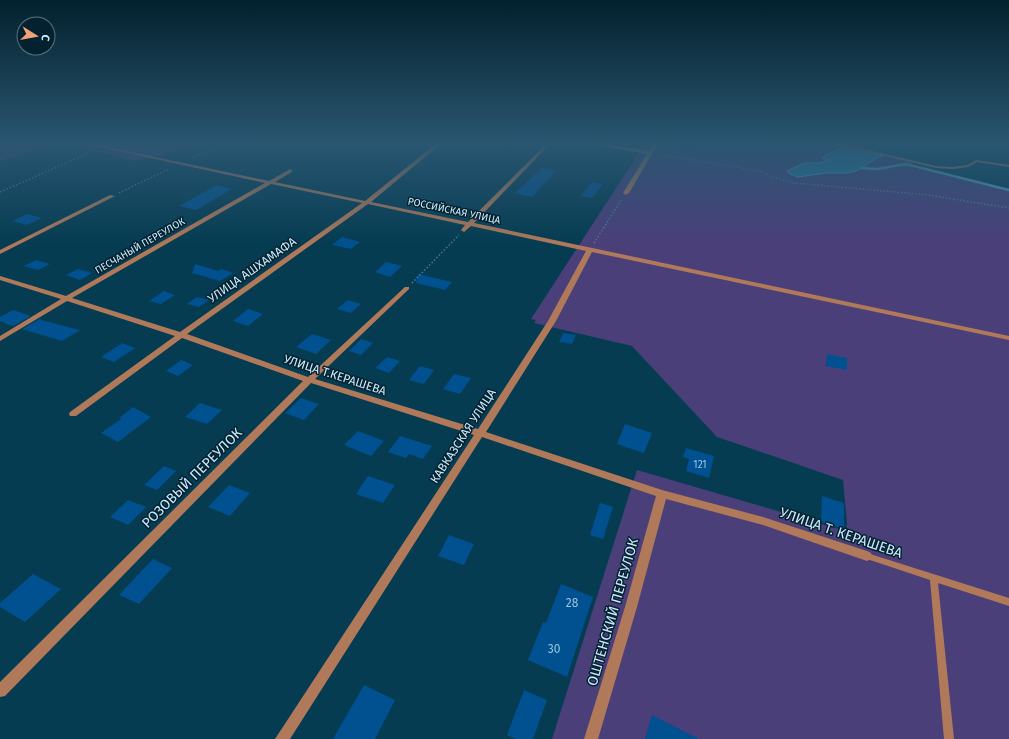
<svg xmlns="http://www.w3.org/2000/svg" width="1009" height="739" viewBox="0 0 1009 739" font-family="'Fira Sans',sans-serif">
<style>
.green{fill:#4b3f7a}
.water{fill:#247da2;stroke:#569ebe}
.lines{fill:none;stroke-linecap:round;stroke-linejoin:round}
.stream{stroke:#569ebe;stroke-width:2.5}
.building{fill:#01508f}
.path{stroke:#4d7d91;stroke-width:1.5;stroke-dasharray:1.5 2;stroke-linecap:butt}
.service{fill:#b07959;fill-rule:evenodd}
.minor{fill:#b07959;fill-rule:evenodd}
.labels{text-anchor:middle;dominant-baseline:central;stroke-width:3;stroke-linejoin:round;paint-order:stroke}
.far-street-label{font-size:10px;fill:#caecfe;stroke:#04212f}
.number-label{font-size:10px;fill:#98c5e2}
.street-label{font-size:12px;fill:#caecfe;stroke:#04212f}
.near-number-label{font-size:12px;fill:#98c5e2}
.near-street-label{font-size:14px;fill:#caecfe;stroke:#04212f}
</style>
<rect width="100%" height="100%" fill="#053c52"/>
<!-- green -->
<path class="green" d="M0,142H215L135,161L57,143L0,161Z
M646,142H838L922,162L908,164L1009,190V739H552L637,470L846,531L847,523L843,480L717,437L632,346L534,323L536,320L531,319Z"/>
<!-- water -->
<path class="water" d="M842,148L883,156L877,158L856,171L847,173H826L798,177L790,174L787,171L804,163H820L829,160L822,158C830,151 833,152 842,148Z"/>
<g class="lines">
<!-- stream -->
<path class="stream" d="M861,168L878,169L906,164L1009,190"/>
</g>
<!-- building -->
<path class="building" d="M683,142H695L691,152L679,151Z
M542,168L556,171L532,197L515,193Z
M592,182L603,184L592,198L581,196Z
M217,185L232,189L196,210L179,206Z
M27,214L42,218L27,225L12,221Z
M342,237L360,242L351,249L332,245Z
M36,260L50,264L38,270L24,266Z
M386,262L402,266L390,277L375,272Z
M195,264L218,271L221,269L233,273L220,281L192,273Z
M78,269L92,273L80,280L66,275Z
M418,274L452,282L445,290L416,283Z
M164,291L175,295L161,304L149,301Z
M197,297L209,300L199,307L187,304Z
M348,300L361,304L351,313L337,309Z
M248,309L263,314L248,326L233,321Z
M13,310L31,316L13,326L0,321V317Z
M40,319L45,321L80,330L62,341L22,329Z
M563,333L576,335L572,344L559,342Z
M312,334L331,340L316,354L296,347Z
M361,339L373,343L361,355L349,351Z
M122,343L135,348L114,362L101,357Z
M827,354L847,358V370L826,366Z
M387,357L400,361L389,373L375,368Z
M181,360L193,365L178,376L166,371Z
M420,366L434,370L424,384L409,380Z
M454,374L471,378L460,394L443,389Z
M301,398L319,404L304,420L285,413Z
M200,403L222,410L207,424L185,417Z
M133,407L151,417L118,442L101,433L121,419L119,418Z
M625,424L652,433L644,453L617,444Z
M358,431L384,441L371,456L344,445Z
M400,436L432,446L423,459L409,454L406,458L388,452Z
M686,448L714,456L709,478L686,471L689,459L683,457Z
M164,466L176,471L157,490L144,485Z
M368,476L395,485L383,503L356,494Z
M229,485L250,493L230,516L208,507Z
M822,496L844,503V529L821,522Z
M128,500L146,507L128,525L110,517Z
M600,503L613,507L603,539L590,535Z
M449,535L474,544L464,565L438,556Z
M153,559L172,568L139,604L119,595Z
M33,574L61,589L25,622L0,607V603Z
M561,584L593,597L567,677L528,660L543,622L546,623Z
M364,685L395,700L375,739H333Z
M524,690L547,700L533,739H515L507,735Z
M652,715L699,739H645Z"/>
<g class="lines">
<!-- path -->
<path class="path" d="M660,154L763,172L772,177L794,183L929,195L1009,208
M193,158L228,142
M0,192L91,152
M119,193L169,169
M594,243L622,199
M412,283L459,235"/>
<!-- service -->
<path class="service" d="M826,142H832L936,166L953,167L967,165L976,160L1009,165V167L977,162L968,167L953,169L936,168Z
M867,553L1009,598V606L938,583L954,739H944L930,580L864,558L863,556L864,554Z"/>
<!-- minor -->
<path class="minor" d="M77,142C85,142 93,145 101,145C106,146 111,142 117,142L108,147L269,181L290,169L292,170V172L275,182L365,201L438,142H443L371,202L468,222L548,142H552L474,223L1009,336V340L592,252L556,321L486,432L662,490L763,517L867,551L871,553L872,556L871,559L867,561L763,525L666,499L637,607L598,739H584L625,607L656,496L482,437L290,739H275L474,435L311,383L5,696L0,697V682L303,381L182,338L76,416H70L69,414L70,412L175,336L67,301L0,341V336L61,299L0,280V276L66,296L265,183ZM271,184L362,203L180,332L72,298ZM368,204L465,225L461,230L464,232L471,226L586,251L548,321L478,429L315,379L409,289V287H405L308,377L187,334Z
M585,142H594L649,151L655,142H659L629,193L626,195L623,193L647,154L587,143Z
M110,195L115,196L0,254V250Z"/>
</g>
<!-- sky -->
<linearGradient id="sky" x2="0" y2="1"><stop stop-color="#03212d"/><stop offset="0.58" stop-color="#2a5671"/><stop offset="1" stop-color="#2a5671" stop-opacity="0"/></linearGradient>
<rect width="1009" height="245" fill="url(#sky)"/>
<g class="labels">
<!-- far-street labels -->
<g class="far-street-label">
<text transform="translate(454 211) rotate(12)">РОССИЙСКАЯ УЛИЦА</text>
<text transform="translate(140 246) rotate(-30)">ПЕСЧАНЫЙ ПЕРЕУЛОК</text>
</g>
<!-- number labels -->
<g class="number-label">
<text x="700" y="465">121</text>
</g>
<!-- street labels -->
<g class="street-label">
<text transform="translate(252 270) rotate(-35)">УЛИЦА АШХАМАФА</text>
<text transform="translate(335 375) rotate(18)">УЛИЦА Т.КЕРАШЕВА</text>
<text transform="translate(463 436) rotate(-57)">КАВКАЗCКАЯ УЛИЦА</text>
</g>
<!-- near-number labels -->
<g class="near-number-label">
<text x="572" y="603">28</text>
<text x="554" y="649">30</text>
</g>
<!-- near-street labels -->
<g class="near-street-label">
<text transform="translate(192 478) rotate(-45)">РОЗОВЫЙ ПЕРЕУЛОК</text>
<text transform="translate(841 533) rotate(19)">УЛИЦА Т. КЕРАШЕВА</text>
<text transform="translate(613 612) rotate(-74)">ОШТЕНСКИЙ ПЕРЕУЛОК</text>
</g>
</g>
<!-- north arrow -->
<g transform="translate(36 36) rotate(101)"><circle r="19" fill="#04212f" stroke="#537282"/>
<path d="M0-3L7 15L0 10L-7 15Z" fill="#efa376"/>
<text y="-6" font-size="11" font-weight="bold" text-anchor="middle" fill="#caecfe">С</text>
</g>
</svg>
